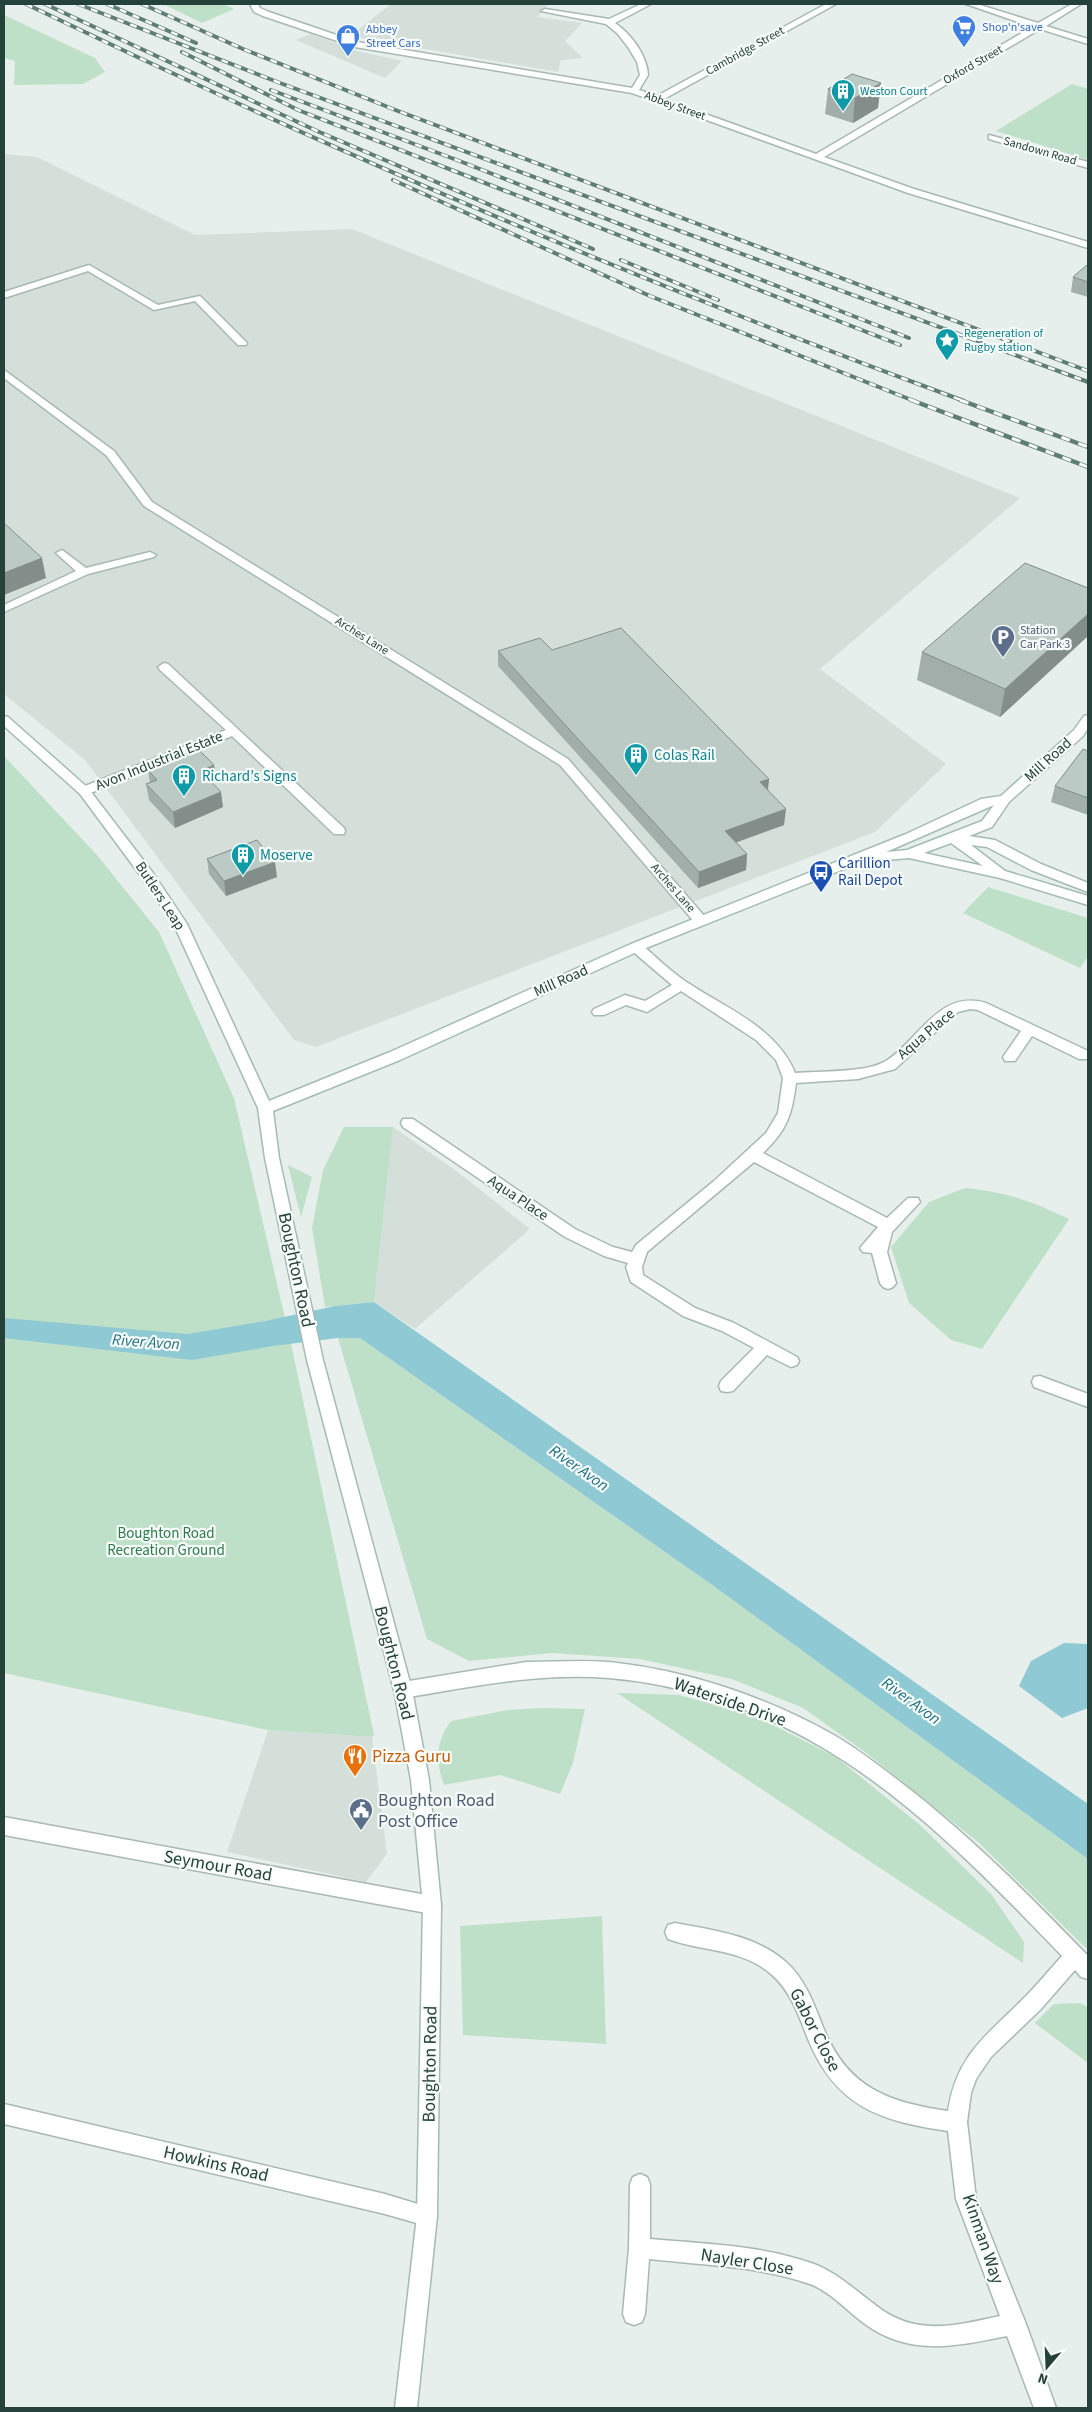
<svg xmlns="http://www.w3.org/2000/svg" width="1092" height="2412" viewBox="0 0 1092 2412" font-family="'Source Sans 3',sans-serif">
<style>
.built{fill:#d4dfda}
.green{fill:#bfe0c8}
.water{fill:#8ec9d4}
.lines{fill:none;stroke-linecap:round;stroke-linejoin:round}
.street-casing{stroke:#a8b8b2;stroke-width:3}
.secondary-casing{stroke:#a4bbb3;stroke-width:3}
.street{fill:#fff;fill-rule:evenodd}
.secondary{fill:#fff;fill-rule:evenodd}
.rail-far1-casing{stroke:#5f7d75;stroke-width:4}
.rail-casing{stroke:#5f7d75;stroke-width:4.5}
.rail-far1{stroke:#f7fbf9;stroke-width:2.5;stroke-dasharray:7;stroke-linecap:butt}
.rail{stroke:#f7fbf9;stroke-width:3;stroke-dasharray:9;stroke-linecap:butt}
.wall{fill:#a1aea9}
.shaded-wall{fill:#838d89}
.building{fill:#bbcac4;stroke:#838d89}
.labels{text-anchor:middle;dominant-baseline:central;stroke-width:4.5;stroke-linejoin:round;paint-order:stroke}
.far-shop-label{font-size:12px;fill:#366cbe;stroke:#f7fbf9;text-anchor:start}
.far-street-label{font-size:12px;fill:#24423a;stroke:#f7fbf9}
.far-culture-label{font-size:12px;fill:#0d838f;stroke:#f7fbf9;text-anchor:start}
.far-service-label{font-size:12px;fill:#4e5e75;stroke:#f7fbf9;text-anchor:start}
.culture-label{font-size:15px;fill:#0d838f;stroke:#f7fbf9;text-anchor:start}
.street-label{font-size:15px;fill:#24423a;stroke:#f7fbf9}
.transit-label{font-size:15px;fill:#164399;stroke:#f7fbf9;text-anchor:start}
.park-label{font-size:15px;fill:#2d7a4b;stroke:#f7fbf9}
.water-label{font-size:16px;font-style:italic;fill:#1c6f80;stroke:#f7fbf9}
.near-street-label{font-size:18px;fill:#24423a;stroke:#f7fbf9}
.near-food-label{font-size:18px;fill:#c56008;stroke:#f7fbf9;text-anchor:start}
.near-service-label{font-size:18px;fill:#4e5e75;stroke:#f7fbf9;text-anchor:start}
</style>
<rect width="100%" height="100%" fill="#e6efeb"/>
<!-- built -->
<path class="built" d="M391,4H549L537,17L582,23L565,41L583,58L561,60L558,72L350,36Z
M310,34L357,51L402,61L385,78L296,40Z
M4,154L37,157L195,235L352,229L1020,498L820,669L946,764L875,832L316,1047L294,1040L85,760L4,694Z
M393,1127L455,1170L530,1229L415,1329L374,1302Z
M268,1730L372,1737L387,1854L366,1882L227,1852Z"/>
<!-- green -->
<path class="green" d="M163,4H223L234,9L202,23Z
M4,15L95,58L105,72L83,84L14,85L15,61L4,58Z
M1072,84L1088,89V160L996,131Z
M4,756L97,855L159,932L234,1098L291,1344L374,1735L372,1737L268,1730L4,1673Z
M988,887L1088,918V956L1080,968L963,913Z
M344,1127H393L374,1302L325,1307L312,1228L323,1170Z
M288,1165L312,1177L301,1217Z
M965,1188C1007,1192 1031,1201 1069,1219L982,1349L951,1340L909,1303L891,1247L929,1202Z
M338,1338H360L715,1587L1088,1859V1950L978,1842L865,1752L803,1708L732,1679L640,1659L552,1653L469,1661L427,1639Z
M617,1693L679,1695L755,1716L836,1757L920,1825L991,1894L1024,1942L1023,1963Z
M540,1708L585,1709L573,1763L560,1794L500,1775L444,1785C435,1761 436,1741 451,1721L508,1710Z
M602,1916L606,2044L463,2035L460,1926Z
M1080,2003L1088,2007V2063L1035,2023L1054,2004Z"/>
<!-- water -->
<path class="water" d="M374,1302L1088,1804V1859L715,1587L360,1338H338L273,1346L192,1360L4,1338V1318L188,1334L265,1321L335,1306Z
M1064,1643L1088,1644V1708L1062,1718L1019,1686L1031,1661Z"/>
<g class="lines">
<!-- street casing -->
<g class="street-casing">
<path id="street" d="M250,4H258L260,8L269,12L357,42L632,88L640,75L637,62L628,47L617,33L606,24L541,11L545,9L609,19L641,4H651L615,23C631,34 647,55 648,75L639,90L657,96L826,4H836L664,99L816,154L1032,27L966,4H977L1038,23L1072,4H1081L1046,26L1088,39V44L1040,29L824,157L914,189L1088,242V248L908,193L632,93L355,47L263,16L254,12Z
M989,135L1088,162V168L989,139Z
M89,265L158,305L200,296L247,343L246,345H238L195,301L154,310L88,271L4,298V292Z
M4,370L114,451L152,502L568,759L706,918L708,921L706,924H696L560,765L144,506L106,455L4,378Z
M62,550L86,568L150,552L156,555L154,557L88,574L4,612V605L76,571L56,553Z
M164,663L168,664L344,828L345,831L344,834H334L232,736L88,794H80L78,791L80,788L226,730L160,670L158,667Z
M636,942L641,944C656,957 671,972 688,983C726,1008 777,1028 795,1073C818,1071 866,1073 886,1061C919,1040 939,989 986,1003L1088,1051V1059H1079L1032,1036L1015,1061H1005L1003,1057L1021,1031L978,1010L970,1009L958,1012L895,1069L858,1079L796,1083C792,1115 787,1130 763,1153L887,1218L908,1198H918L920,1202L892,1232L887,1252L896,1283L893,1287L888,1289L883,1287L880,1283L872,1253L863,1252L860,1248L878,1227L754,1162L647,1252L642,1267L643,1275L695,1308L734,1323L797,1357L799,1361L797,1365L791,1367L767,1355L733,1391L727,1392L721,1391L719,1386L721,1381L754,1348L722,1331L683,1316L631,1282L626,1267L628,1263L604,1256L565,1237L403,1127L401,1123L403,1119H413L575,1229L613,1247L632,1252L636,1245L714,1181L766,1133L778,1113L783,1078L776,1060L756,1040L681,991L647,1012L626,1005L604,1015H594L592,1012L594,1009L625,995L645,1001L672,985L631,950L629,947Z
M1040,1376L1088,1394V1407L1034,1387L1032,1382L1034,1377Z
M526,1662C553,1662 582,1660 609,1662C686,1670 764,1696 832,1734C860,1750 886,1771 912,1791C975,1841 1033,1899 1088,1956V1979L1081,1977L1075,1970L1041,2009L991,2057L976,2079L971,2093L967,2122L976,2199L1026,2324L1056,2408H1034L1007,2336C957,2346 910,2357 865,2324C847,2311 831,2292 810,2284C759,2266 702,2265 649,2259L645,2314L642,2322L634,2325L626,2322L623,2314L629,2248L630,2184L633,2177L640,2174L647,2177L650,2184V2239C705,2244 762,2245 814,2264C837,2273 854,2289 874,2304C914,2337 953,2326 1000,2316L956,2199L948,2131C880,2121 836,2107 808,2039C799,2016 791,1991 771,1974C741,1948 703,1952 668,1939L665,1932L668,1925L675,1923C712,1930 756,1935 786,1962C805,1979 814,2004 823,2027C847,2088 888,2102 948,2111C957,2053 988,2035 1026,1996C1038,1984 1050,1969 1062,1956C990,1881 910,1798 820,1746C757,1709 682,1684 609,1678C540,1672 471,1687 403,1698L397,1696L394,1690L397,1684L403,1682Z
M4,1817L432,1896L439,1899L441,1905L439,1911L432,1914L4,1835Z
M4,2104L385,2194L434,2209L437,2216L434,2223L427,2226L385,2214L4,2124Z"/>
</g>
<!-- secondary casing -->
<g class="secondary-casing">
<path id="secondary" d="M1088,715V728L1083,736L1009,802L992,827L969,836L995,840L1041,864L1088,883V892L1031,870L987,847L971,845L1005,871L1088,896V905L1000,878L909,858L874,861L869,859L641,950L400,1060L273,1111L279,1158L323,1360L412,1690L429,1780L441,1905L437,2216L417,2408H395L417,2216L423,1905L411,1780L394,1690L307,1360L265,1158L258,1108L174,925L143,879L80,794L4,726V716L8,717L88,788L153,873L187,924L269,1101L390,1052L631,944L906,834L981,799L1001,796L1074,730L1084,716ZM994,805L982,821L907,850L886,852ZM951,843L983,866L924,853Z"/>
</g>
<!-- street -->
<use href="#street" class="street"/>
<!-- secondary -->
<use href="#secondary" class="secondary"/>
<!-- rail-far1 casing -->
<g class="rail-far1-casing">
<path id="rail-far1" d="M26,4C332,152 645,284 964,401
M45,4L317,131L593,249
M78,4L280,83L1088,382
M107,4L196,43
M142,4L243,49L398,111L1088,371
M182,52L298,110L900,345
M271,90L462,162L909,338
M393,180L650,296L914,401
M621,260L718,300"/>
</g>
<!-- rail casing -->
<g class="rail-casing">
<path id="rail" d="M911,400L1088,467
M960,400L1088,447"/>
</g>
<!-- rail-far1 -->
<use href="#rail-far1" class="rail-far1"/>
<!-- rail -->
<use href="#rail" class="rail"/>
</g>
<!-- wall -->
<path class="wall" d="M852,74L878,108L853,123L825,114L828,89Z
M1088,264V297L1071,292L1073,277Z
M1088,588V636L1000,717L917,680L922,652Z
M552,650L769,779L768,790L784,825L736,842L747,854L746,870L698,888L498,666V651Z
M1088,751V815L1051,802L1055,786Z
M214,765L216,781L212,782L223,807L175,828L149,800L146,784L150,783L148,770Z
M207,859L277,877L226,896L209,874Z"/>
<!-- shaded-wall -->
<path class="shaded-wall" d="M881,83L878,108L853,123L855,98Z
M42,558L46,578L4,595V573Z
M1088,614V636L1000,717L1005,689Z
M214,765L216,781L203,786L201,771Z
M769,779L767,794L760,782Z
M221,792L223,807L175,828L173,812Z
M786,809L784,825L724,847L725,831Z
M747,854L746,870L698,888L699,872Z
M275,862L277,877L226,896L224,881Z"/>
<!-- building -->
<path class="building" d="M852,74L881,83L855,98L828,89Z
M1088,264V282L1073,277Z
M4,523L42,558L4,573Z
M1025,563L1088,588V614L1005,689L922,652Z
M621,628L769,779L760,782L786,809L725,831L747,854L699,872L498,651L540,638L552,650Z
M198,749L214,765L201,771L221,792L173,812L146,784L157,780L148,770Z
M1083,749L1088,751V798L1055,786Z
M257,840L275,862L224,881L207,859Z"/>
<!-- icons -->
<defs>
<g id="supermarket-pin" transform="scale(1.25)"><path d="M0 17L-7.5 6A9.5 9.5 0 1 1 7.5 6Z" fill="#3f7fe0" stroke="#f7fbf9"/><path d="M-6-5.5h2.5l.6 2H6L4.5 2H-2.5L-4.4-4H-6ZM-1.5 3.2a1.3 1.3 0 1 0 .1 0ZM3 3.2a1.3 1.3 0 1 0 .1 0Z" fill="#fff"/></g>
<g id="shop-pin" transform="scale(1.25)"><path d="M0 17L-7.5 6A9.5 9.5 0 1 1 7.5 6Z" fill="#3f7fe0" stroke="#f7fbf9"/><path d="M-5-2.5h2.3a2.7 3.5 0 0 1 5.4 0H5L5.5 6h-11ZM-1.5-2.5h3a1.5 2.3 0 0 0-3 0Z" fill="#fff"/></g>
<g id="building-pin" transform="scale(1.25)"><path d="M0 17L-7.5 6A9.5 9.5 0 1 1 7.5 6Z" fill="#0f9aa8" stroke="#f7fbf9"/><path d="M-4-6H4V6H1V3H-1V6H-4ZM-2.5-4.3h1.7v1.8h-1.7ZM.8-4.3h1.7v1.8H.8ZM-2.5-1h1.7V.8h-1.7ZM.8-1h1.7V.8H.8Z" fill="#fff"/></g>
<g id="sight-pin" transform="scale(1.25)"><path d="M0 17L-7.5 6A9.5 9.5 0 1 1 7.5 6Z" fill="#0f9aa8" stroke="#f7fbf9"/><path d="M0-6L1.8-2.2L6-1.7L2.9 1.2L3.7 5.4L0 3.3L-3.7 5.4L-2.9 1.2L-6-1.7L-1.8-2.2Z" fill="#fff"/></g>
<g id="parking-pin" transform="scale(1.25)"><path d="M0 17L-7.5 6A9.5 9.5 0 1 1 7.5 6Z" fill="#5c6f8a" stroke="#f7fbf9"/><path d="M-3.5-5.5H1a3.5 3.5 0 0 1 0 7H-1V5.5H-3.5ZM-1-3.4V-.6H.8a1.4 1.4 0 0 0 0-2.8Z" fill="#fff"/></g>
<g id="bus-pin" transform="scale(1.25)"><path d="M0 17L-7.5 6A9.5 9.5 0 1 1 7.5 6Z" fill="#1a4fb4" stroke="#f7fbf9"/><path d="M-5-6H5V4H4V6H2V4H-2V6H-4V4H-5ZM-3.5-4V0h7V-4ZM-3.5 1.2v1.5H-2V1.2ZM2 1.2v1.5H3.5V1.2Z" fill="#fff"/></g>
<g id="restaurant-pin" transform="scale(1.25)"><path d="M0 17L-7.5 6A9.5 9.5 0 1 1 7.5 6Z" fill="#e8710a" stroke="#f7fbf9"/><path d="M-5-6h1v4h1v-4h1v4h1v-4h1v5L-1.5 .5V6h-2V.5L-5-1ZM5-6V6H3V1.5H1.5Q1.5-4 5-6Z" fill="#fff"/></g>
<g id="civic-pin" transform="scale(1.25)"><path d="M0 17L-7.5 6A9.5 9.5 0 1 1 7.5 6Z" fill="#5c6f8a" stroke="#f7fbf9"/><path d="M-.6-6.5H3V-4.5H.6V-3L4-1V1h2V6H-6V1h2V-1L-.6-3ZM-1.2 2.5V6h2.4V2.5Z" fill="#fff"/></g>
</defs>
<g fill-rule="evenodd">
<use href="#supermarket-pin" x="964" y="27"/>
<use href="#shop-pin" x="348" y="36"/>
<use href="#building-pin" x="843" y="91"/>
<use href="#sight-pin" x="947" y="340"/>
<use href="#parking-pin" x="1003" y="637"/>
<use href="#building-pin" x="636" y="755"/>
<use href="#building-pin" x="184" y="776"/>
<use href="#building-pin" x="243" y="855"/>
<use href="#bus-pin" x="821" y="872"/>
<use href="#restaurant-pin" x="355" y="1756"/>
<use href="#civic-pin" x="361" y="1810"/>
</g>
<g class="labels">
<!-- far-shop labels -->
<g class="far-shop-label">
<text x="982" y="27">Shop'n'save</text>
<text x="366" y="29">Abbey<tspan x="366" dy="14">Street Cars</tspan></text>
</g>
<!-- far-street labels -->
<g class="far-street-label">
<text transform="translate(745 51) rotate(-29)">Cambridge Street</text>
<text transform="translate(973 65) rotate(-30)">Oxford Street</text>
<text transform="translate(675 106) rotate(20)">Abbey Street</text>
<text transform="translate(1040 151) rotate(16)">Sandown Road</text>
<text transform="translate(362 636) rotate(32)">Arches Lane</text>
<text transform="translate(673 888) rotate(49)">Arches Lane</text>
</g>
<!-- far-culture labels -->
<g class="far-culture-label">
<text x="860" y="91">Weston Court</text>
<text x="964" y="333">Regeneration of<tspan x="964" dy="14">Rugby station</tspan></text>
</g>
<!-- far-service labels -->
<g class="far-service-label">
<text x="1020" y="630">Station<tspan x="1020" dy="14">Car Park 3</tspan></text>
</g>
<!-- culture labels -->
<g class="culture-label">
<text x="654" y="755">Colas Rail</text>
<text x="202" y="776">Richard’s Signs</text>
<text x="260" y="855">Moserve</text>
</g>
<!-- street labels -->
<g class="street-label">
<text transform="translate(1048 760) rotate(-42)">Mill Road</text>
<text transform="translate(159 761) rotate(-22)">Avon Industrial Estate</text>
<text transform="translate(160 896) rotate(57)">Butlers Leap</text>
<text transform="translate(561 981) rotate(-24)">Mill Road</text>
<text transform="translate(926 1034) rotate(-40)">Aqua Place</text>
<text transform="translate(518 1198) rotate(34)">Aqua Place</text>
</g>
<!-- transit labels -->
<g class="transit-label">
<text x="838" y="863">Carillion<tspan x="838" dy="17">Rail Depot</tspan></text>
</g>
<!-- park labels -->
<g class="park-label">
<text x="166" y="1533">Boughton Road<tspan x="166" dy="17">Recreation Ground</tspan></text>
</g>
<!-- water labels -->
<g class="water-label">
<text transform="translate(146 1342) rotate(4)">River Avon</text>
<text transform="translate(579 1468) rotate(35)">River Avon</text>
<text transform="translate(911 1701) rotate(36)">River Avon</text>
</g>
<!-- near-street labels -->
<g class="near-street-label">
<text transform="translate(296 1270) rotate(78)">Boughton Road</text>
<text transform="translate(394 1663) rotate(76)">Boughton Road</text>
<text transform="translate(730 1702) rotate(19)">Waterside Drive</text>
<text transform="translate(218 1866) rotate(10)">Seymour Road</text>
<text transform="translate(815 2030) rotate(63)">Gabor Close</text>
<text transform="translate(430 2064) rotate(-89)">Boughton Road</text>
<text transform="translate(216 2164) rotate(13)">Howkins Road</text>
<text transform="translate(983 2239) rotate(71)">Kinman Way</text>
<text transform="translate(747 2262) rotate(9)">Nayler Close</text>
</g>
<!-- near-food labels -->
<g class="near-food-label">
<text x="372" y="1756">Pizza Guru</text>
</g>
<!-- near-service labels -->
<g class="near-service-label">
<text x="378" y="1800">Boughton Road<tspan x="378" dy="21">Post Office</tspan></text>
</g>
</g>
<!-- border -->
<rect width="1092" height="2412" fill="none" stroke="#24423a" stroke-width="10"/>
<!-- north arrow -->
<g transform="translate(1047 2367) rotate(199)" stroke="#f7fbf9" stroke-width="4" paint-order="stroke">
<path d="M0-4L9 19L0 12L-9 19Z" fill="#24423a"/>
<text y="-8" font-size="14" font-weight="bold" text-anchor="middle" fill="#24423a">N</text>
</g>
</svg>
